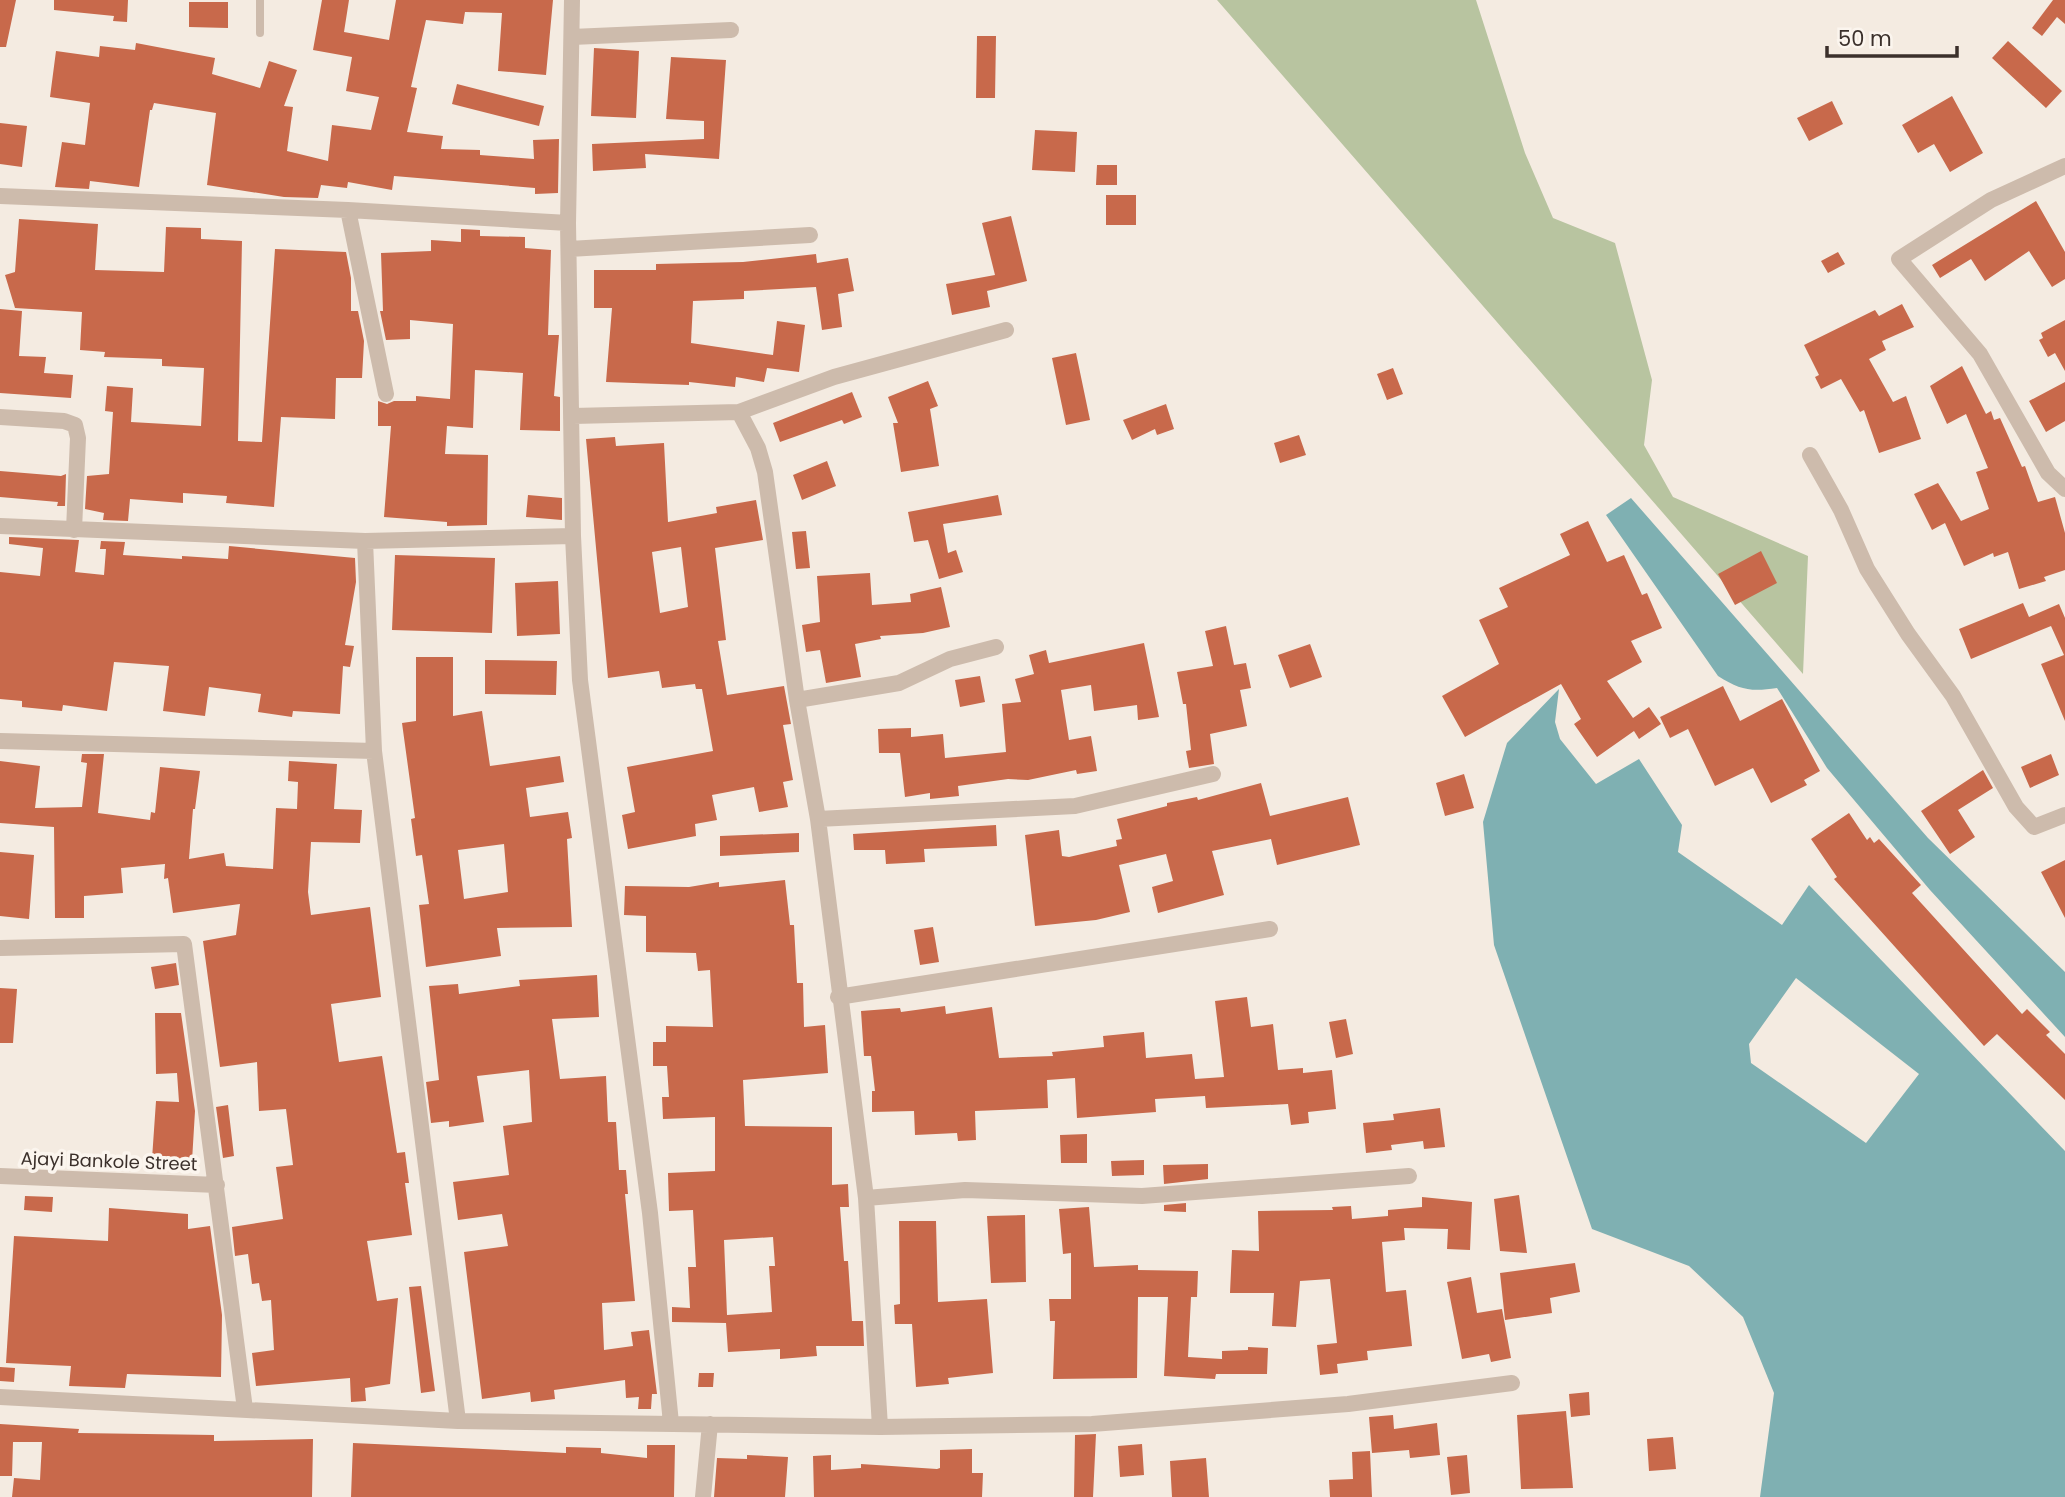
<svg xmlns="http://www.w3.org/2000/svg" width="2065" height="1497" viewBox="0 0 2065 1497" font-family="Poppins,sans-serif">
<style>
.green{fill:#b8c4a0}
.water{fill:#7fb0b2;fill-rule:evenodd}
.building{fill:#c8694b;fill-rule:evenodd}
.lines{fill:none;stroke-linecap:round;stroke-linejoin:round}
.service{stroke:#cdbbac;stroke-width:8}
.minor{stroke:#cdbbac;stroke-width:16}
.labels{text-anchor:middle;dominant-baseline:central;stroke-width:7;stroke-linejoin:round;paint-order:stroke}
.street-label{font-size:18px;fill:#3b302b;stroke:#fbf5ee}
</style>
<rect width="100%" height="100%" fill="#f4ebe1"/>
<!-- green -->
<path class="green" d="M1217,0H1476L1525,153L1553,218L1615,243L1652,380L1644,445L1673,497L1808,556L1803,674Z"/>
<!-- water -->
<path class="water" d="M1631,498L1928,838L2065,972V1037L1930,890L1827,768L1777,688C1751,692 1740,690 1718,676L1606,515Z
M1559,689L1555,722L1560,739L1596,784L1639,759L1682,825L1678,852L1782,925L1809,885L2065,1151V1497H1760L1774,1393L1743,1317L1689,1266L1592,1229L1494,945L1483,822L1507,743ZM1796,978L1919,1074L1866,1143L1751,1063L1749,1044Z"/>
<!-- building -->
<path class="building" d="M0,0H16L6,47H0Z
M54,0H128L127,22L113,21L114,16L54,10Z
M322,0H349L344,32L389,40L396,0H553L546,75L498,71L502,13L465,12L463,24L426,20L411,87L417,88L407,132L443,136L441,149L480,150V155L534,159L533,140L559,139L558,193L535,194V188L394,176L392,190L348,182L347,188L321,185L318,198L284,197L207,185L216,113L154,103L152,110H150L139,187L90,181L89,189L55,187L62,142L85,145L90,103L50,97L56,51L99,57L100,46L135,50L136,43L215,58L212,74L260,88L269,61L297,70L284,106L293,107L287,151L328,161L332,125L371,130L379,97L346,91L352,57L313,50Z
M2053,0H2065V24L2057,17L2042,36L2032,28Z
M189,2H228V28L189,27Z
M977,36H996L995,98H976Z
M2008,41L2062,91L2046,108L1992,58Z
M594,48L639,51L636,118L591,116Z
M671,57L726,60L719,159L645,154L646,168L593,171L592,144L704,139V121L666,119Z
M457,84L544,106L539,126L452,104Z
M1952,96L1983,153L1950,172L1934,144L1918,153L1902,125Z
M1832,101L1843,124L1809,141L1797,118Z
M0,123L27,126L22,167L0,164Z
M1035,130L1077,132L1075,172L1032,170Z
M1097,165H1117V185H1096Z
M1106,195H1136V225H1106Z
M2036,201L2065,252V279L2052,287L2029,251L1985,281L1971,259L1940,278L1932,265Z
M1011,216L1027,281L987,291L990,307L952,315L946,284L995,275L982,223Z
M19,219L98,224L95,270L164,272L166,227L201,228V239L242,241L238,441L262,442L275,249L346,252L351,278V311H358L364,341L362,378H336L335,419L281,417L274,507L226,503L227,496L183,493V503L130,499L128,521L103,520L104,513L85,509L87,476L109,474L113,412L105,411L107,386L133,388L131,422L201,426L204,368L162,366V359L104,357L105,352L80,350L82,312L15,308L5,275L15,272Z
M461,229L480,230V236L525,237V248L551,250L548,335H559L554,396L560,397V431L520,430L523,373L475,370L473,428L447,426L445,454L488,455L487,525L447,526V522L384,517L391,426H378V401L387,404L394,401H416V396L450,399L453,324L410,320V339L386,340L380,311H383L381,253L431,251V240L461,242Z
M1838,252L1845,264L1828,273L1821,261Z
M816,254L817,263L848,258L854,291L838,294L842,327L822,330L816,287L744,291V299L693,301L691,343L773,355L777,321L805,325L799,372L767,368L764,382L736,377L735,387L689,382V385L606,382L612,308H594V270H656V264L743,262Z
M1902,304L1914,327L1882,341L1886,350L1869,359L1893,402L1906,396L1921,439L1879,453L1864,410L1860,412L1841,379L1821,389L1815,377L1819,375L1804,345L1875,310L1879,316Z
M0,309L22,311L19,356L46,357L44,373L73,375L71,398L0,393Z
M2065,320V371L2055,353L2048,357L2039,340L2043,338L2041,333Z
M1076,353L1090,420L1066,425L1052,358Z
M1962,366L1986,414L1991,411L1994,420L2000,418L2022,467L2025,466L2038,502L2055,497L2065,533V570L2044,577L2046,581L2019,589L2008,552L1994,557L1993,553L1964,566L1945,523L1932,530L1914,494L1938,483L1961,521L1989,509L1976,472L1988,468L1966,414L1947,424L1930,386Z
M1393,368L1403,394L1387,400L1377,374Z
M928,381L938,406L930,409L939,466L901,472L893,423H898L888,397Z
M2065,382V421L2046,432L2029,401Z
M852,392L862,417L844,424L842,420L780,442L773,423Z
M1166,404L1174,429L1157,435L1155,429L1132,440L1123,420Z
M1299,435L1306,455L1280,463L1274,443Z
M615,437L616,446L664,443L668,522L717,513L716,507L756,500L763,540L715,548L726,640L718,641L727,695L784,686L791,724L783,725L793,780L783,782L788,807L759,812L754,787L712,795L717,820L695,824L696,836L628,849L622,815L635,812L627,767L713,751L702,689H696L695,684L662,688L659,671L608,678L586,439ZM681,547L688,607L660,613L652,552Z
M827,461L836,486L802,500L793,475Z
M0,471L61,476L66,474L65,506H57L58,502L0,497Z
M528,495L562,498V520L526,517Z
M998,495L1002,515L943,524L948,553L956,550L963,572L939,579L928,540L914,542L908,512Z
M1588,521L1607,562L1624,555L1642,595L1647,593L1662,628L1631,641L1642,662L1607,681L1633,718L1649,707L1661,724L1639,739L1634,731L1597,757L1574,724L1581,719L1561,684L1465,737L1442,696L1499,664L1479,620L1508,607L1499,588L1570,555L1560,534Z
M806,531L810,568L796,569L792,532Z
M9,537L79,540L75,572L104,575L106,549H100L101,541L125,542L123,555L182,559V556L228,559L229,546L355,558L356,582L345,645L354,646L350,667L343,666L340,714L293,711L292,717L258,712L261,694L209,687L205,716L163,711L169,666L114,662L107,711L63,705L62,711L22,707V701L0,699V572L40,576L43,548L9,544Z
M1761,551L1777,583L1735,605L1718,574Z
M395,555L495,558L492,633L392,630Z
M870,573L872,605L911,602L910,594L941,587L950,627L923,633L880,636L881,639L855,644L861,677L826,683L820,650L806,652L802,625L820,622L817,576Z
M558,581L560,634L517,636L515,583Z
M2023,603L2029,617L2059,604L2065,618V721L2041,664L2064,655L2051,626L1971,659L1959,629Z
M1226,626L1234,665L1246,663L1251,688L1240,690L1247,726L1210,734L1214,764L1189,768L1186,751L1191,750L1186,704H1183L1177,672L1213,666L1205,631Z
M1144,643L1159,717L1138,720L1137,705L1094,711L1091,685L1061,690L1069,740L1091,736L1097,771L1077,774L1076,770L1028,780L1008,779L958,786L959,796L930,799V793L905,797L900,753H879L878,729L911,728V737L943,734L945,758L1006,752L1002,704L1021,702L1015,679L1034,674L1029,655L1046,650L1049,663Z
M1310,644L1322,677L1290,688L1278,655Z
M416,657H453V716L482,711L490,766L560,756L564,782L526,788L530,817L568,812L572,838L567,839L572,927L497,928L501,956L426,967L419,905L429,904L422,855L416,856L411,819L415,818L402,723L416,721ZM504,844L508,892L464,899L458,850Z
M485,660L557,661L556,695L485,694Z
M980,676L985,702L960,707L955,680Z
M1723,686L1740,721L1782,699L1820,771L1804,780L1807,785L1771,803L1753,768L1715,786L1688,729L1670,738L1660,717Z
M82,754H104L98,813L150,820L151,812L155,813L160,767L200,771L195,809H193L189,859L224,853L226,866L273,869L276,808L297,809L298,782L288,781L289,761L337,764L334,809L362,810L360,843L311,842L308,892L311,915L370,907L381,997L331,1004L339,1062L382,1056L397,1153L405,1152L409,1183H405L412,1235L367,1241L377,1301L398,1298L390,1384L365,1388L366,1401L351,1402L350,1378L256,1386L252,1353L274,1350L271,1300L262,1301L259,1283L252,1284L248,1254L235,1256L232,1227L283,1219L276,1167L293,1165L286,1109L259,1111L257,1062L220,1067L203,941L236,935L240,904L173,913L168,878L164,879L165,864L121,868L123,893L84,896V918H55L54,827L0,823V761L40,766L35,808L82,807L87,763L81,762Z
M2051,754L2059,775L2030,788L2021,767Z
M1983,770L1993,788L1958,810L1975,837L1950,854L1921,811Z
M1464,774L1474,808L1445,816L1436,783Z
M1261,783L1270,816L1348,797L1360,845L1277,865L1271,839L1212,851L1224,895L1158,913L1152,887L1173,881L1166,854L1119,865L1130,912L1096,920L1035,926L1025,835L1059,830L1062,856L1069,857L1117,846L1116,840L1122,839L1117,819L1167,806V803L1197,797L1198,800Z
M1849,813L1867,840L1870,837L1874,843L1879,839L1921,885L1912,893L2022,1014L2027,1009L2050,1032L2046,1035L2065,1054V1100L1997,1034L1984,1046L1834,879L1837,877L1811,839Z
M996,825L997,846L924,849L925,862L886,864L885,850H854L853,834Z
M799,833V852L720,856V836Z
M0,852L34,855L29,919L0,916Z
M2065,860V918L2041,872Z
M785,880L790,925H794L797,983H803L804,1027L825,1025L828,1073L743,1080L745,1126L832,1127V1185L848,1184L849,1207H840L844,1261H848L852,1321H863L864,1346H816L817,1356L780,1359V1349L728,1352L726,1323L672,1322V1307L690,1308L688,1267H696L693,1210L669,1211L668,1173L715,1171V1117L663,1119L662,1097H669L667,1066H653V1042H666V1026L713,1027L710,970L698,971L696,953L646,952V916L624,915L625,886L689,887L719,882V887ZM773,1237L775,1266H769L772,1312L727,1315L724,1240Z
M933,927L939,962L920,965L914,930Z
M176,963L179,985L155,989L151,967Z
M597,975L599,1017L552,1019L560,1079L606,1076L608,1122H616L619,1170H626L628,1194H625L635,1301L602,1303L604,1350L633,1346L631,1332L649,1330L657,1394H652L651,1409H638L639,1397L626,1398L625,1380L554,1390L555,1399L531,1402L530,1392L482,1399L464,1252L508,1246L502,1214L458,1220L453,1182L509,1175L503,1126L532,1122L529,1070L477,1076L484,1122L449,1127V1121L431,1123L426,1082L439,1080L429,986L458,984L459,994L520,986L519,980Z
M0,988L17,989L13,1043H0Z
M1247,997L1251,1027L1273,1024L1278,1070L1303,1068V1073L1332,1070L1336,1109L1308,1112L1309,1123L1291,1125L1288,1104L1206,1108L1205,1096L1155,1099L1156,1112L1077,1118L1075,1078L1047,1080L1048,1108L975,1111L976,1140L958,1141L957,1133L915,1135L914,1111L872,1112V1091H875L871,1056H864L861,1011L900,1008L901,1012L945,1006L946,1014L992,1007L999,1058L1053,1056L1052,1052L1104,1047L1103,1036L1144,1032L1146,1058L1192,1054L1195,1079L1224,1077L1215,1001Z
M155,1013H181L195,1111L192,1161L152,1159L156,1101L179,1102L177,1073L156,1074Z
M1346,1019L1353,1054L1336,1058L1329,1022Z
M228,1105L234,1156L223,1158L216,1107Z
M1440,1108L1445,1147L1424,1149L1423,1141L1391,1145L1392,1150L1366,1153L1363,1123L1394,1120L1393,1114Z
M1087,1134V1163H1061L1060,1135Z
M1144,1160V1175L1112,1176L1111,1161Z
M1208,1164V1179L1164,1184L1163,1165Z
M1519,1195L1527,1253L1500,1251L1494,1199Z
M25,1196L53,1197L52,1212L24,1210Z
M1422,1197L1472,1202L1470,1250L1447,1249L1448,1229L1404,1228L1405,1240L1382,1242L1386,1292L1406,1290L1412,1346L1367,1351L1368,1360L1337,1364L1338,1373L1320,1375L1317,1345L1337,1343L1330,1279L1300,1281L1296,1327L1272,1326L1274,1293H1230L1232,1250L1259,1251L1258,1211L1333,1210L1332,1207L1351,1206L1352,1219L1388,1216V1210L1422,1207Z
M1186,1203V1212L1164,1211V1205Z
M1089,1207L1094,1267L1138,1265V1270L1198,1271L1197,1297H1191L1188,1357L1222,1359V1351L1248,1350V1347L1268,1348L1267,1374H1216L1215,1379L1164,1376L1168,1297H1138L1137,1378L1053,1379L1055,1321H1050L1049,1299H1071V1253L1063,1254L1059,1209Z
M109,1208L188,1214V1229L210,1226L222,1315L221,1377L127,1374L125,1388L69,1386L71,1366L6,1363L14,1236L108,1241Z
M1025,1215L1026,1282L991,1283L987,1216Z
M899,1221H936L938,1302L987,1299L993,1373L948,1378L949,1384L916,1387L912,1324H895L894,1305L900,1304Z
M1575,1263L1580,1292L1550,1298L1552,1313L1505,1320L1500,1273Z
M1471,1277L1477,1313L1502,1309L1511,1358L1491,1362L1489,1354L1462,1359L1447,1282Z
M421,1286L435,1391L421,1393L409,1287Z
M0,1367L15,1368L14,1382L0,1381Z
M699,1373H714L713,1387H698Z
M1589,1392L1590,1415L1571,1417L1569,1394Z
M1566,1411L1573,1488L1521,1489L1517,1415Z
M1393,1415L1394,1429L1437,1423L1440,1455L1410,1458L1409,1450L1372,1453L1369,1417Z
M0,1424L79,1429L78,1433L214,1435V1441L313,1439L312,1497H12L14,1478L40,1480L42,1442H13L12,1476H0Z
M1096,1434L1093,1497H1074L1075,1435Z
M1673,1437L1676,1469L1649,1471L1647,1439Z
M353,1443L566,1453V1447L601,1448V1453L647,1458V1445H675L674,1497H351Z
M1142,1444L1144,1475L1120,1477L1118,1446Z
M972,1449V1473H983L982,1497H814L813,1456L831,1455V1470L861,1468V1464L937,1469L940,1468V1450Z
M1370,1451L1372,1497H1330L1329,1480L1353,1479L1352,1452Z
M747,1455L788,1457L785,1497H714L717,1458L747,1459Z
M1467,1455L1470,1493L1451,1495L1447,1457Z
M1206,1458L1209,1497H1172L1170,1461Z"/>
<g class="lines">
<!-- service -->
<path class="service" d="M260,0V33"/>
<!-- minor -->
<path class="minor" d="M572,0L568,223L573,536L580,680L650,1213L671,1423
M572,37L731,30
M2065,166L1991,200L1899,259L1980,354L2048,473L2065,489
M0,196L348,210L568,223
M348,210L386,394
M569,249L810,235
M739,412L834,377L1006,330
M573,416L739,412L758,448L765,472L797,700L818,819L866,1198L880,1427
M0,417L64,421L75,425L78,438L74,530
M1810,455L1841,510L1867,569L1908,634L1953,696L2016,807L2034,827L2065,815
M0,526L365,541L573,536
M365,541L374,751L458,1421
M797,700L899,683L950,659L996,647
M0,741L374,751
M818,819L1075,806L1213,774
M0,948L184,944L245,1409
M838,997L1270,929
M0,1176L217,1185
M866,1198L965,1190L1142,1196L1409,1176
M0,1397L458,1421L880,1427L1092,1424L1348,1404L1512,1383
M703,1497L710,1424"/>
</g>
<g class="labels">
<!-- street labels -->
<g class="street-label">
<text transform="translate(109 1161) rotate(2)">Ajayi Bankole Street</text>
</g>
</g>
<!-- scale -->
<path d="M1827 46v10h130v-10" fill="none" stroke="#3b302b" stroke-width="3.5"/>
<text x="1838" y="46" font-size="21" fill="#3b302b" stroke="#fbf5ee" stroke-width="5" paint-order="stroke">50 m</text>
</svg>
